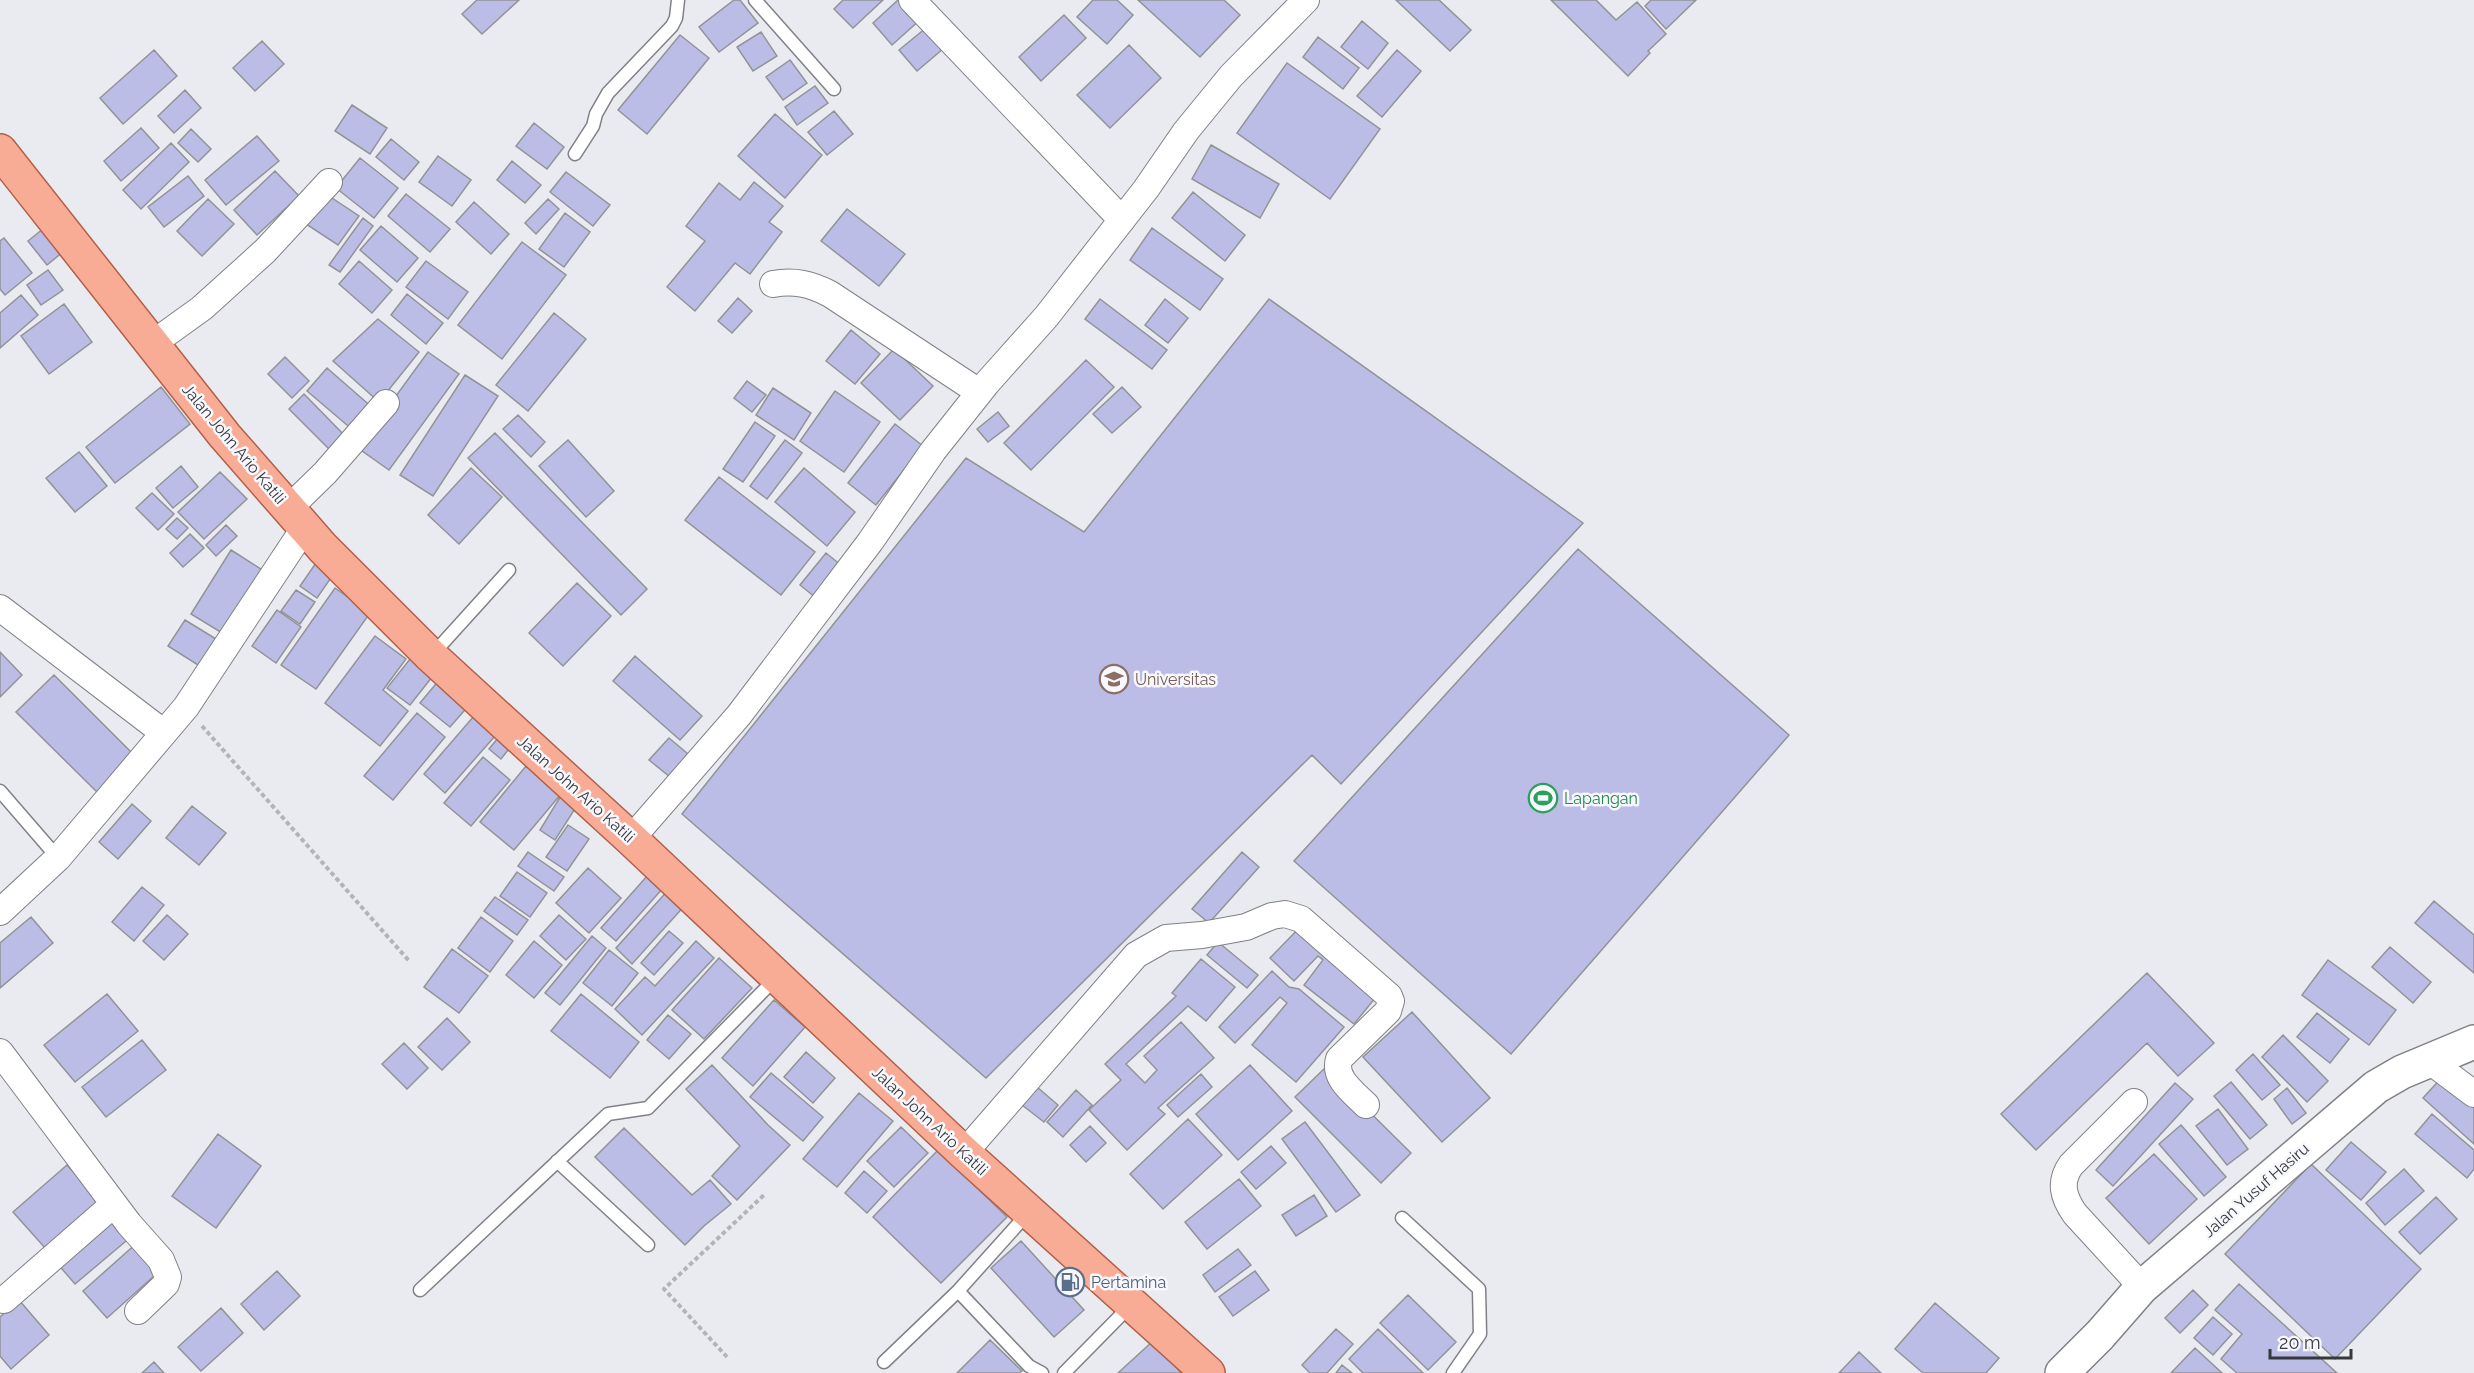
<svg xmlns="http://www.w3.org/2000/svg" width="2474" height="1373" viewBox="0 0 2474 1373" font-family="Raleway,sans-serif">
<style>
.building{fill:#bbbde6;stroke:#929397;stroke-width:1.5}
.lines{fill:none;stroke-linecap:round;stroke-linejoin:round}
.lane-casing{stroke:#808186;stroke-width:15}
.street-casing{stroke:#808186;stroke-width:28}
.secondary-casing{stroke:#808186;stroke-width:36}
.primary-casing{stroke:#b26048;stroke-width:36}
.path{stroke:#b3b4b8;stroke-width:4;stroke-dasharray:4.5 3;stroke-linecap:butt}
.lane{stroke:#fff;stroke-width:12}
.street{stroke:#fff;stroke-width:26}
.secondary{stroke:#fff;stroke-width:33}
.primary{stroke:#f9ac95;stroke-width:33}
.labels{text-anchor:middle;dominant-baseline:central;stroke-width:5;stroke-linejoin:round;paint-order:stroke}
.street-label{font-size:16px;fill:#37383a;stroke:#f7f8fe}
.education-label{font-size:16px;fill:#785e54;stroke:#f7f8fe;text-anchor:start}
.leisure-label{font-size:16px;fill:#27864d;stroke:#f7f8fe;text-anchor:start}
.service-label{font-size:16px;fill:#4e5e75;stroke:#f7f8fe;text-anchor:start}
</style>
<rect width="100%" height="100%" fill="#eaebf0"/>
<!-- building -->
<path class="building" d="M477,0H519L482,34L462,14Z
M734,0H740L758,23L719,52L699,27Z
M843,0H883L853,28L834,9Z
M898,0H903L921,19L892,45L873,23Z
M1093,0H1117L1133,15L1107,44L1077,17Z
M1138,0H1224L1240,15L1200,57Z
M1396,0H1439L1471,30L1450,51Z
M1551,0H1596L1616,20L1637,2L1666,34L1648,51L1650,53L1628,76Z
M1651,0H1696L1666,29L1645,6Z
M1064,15L1086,38L1041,81L1019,57Z
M1362,21L1388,43L1368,69L1341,47Z
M932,23L950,43L917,71L899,50Z
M761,32L777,56L753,71L737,47Z
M680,35L709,58L647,134L618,110Z
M1318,37L1359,68L1343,89L1303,57Z
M262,41L284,64L255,91L233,68Z
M1129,45L1161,78L1110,128L1077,95Z
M154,50L177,76L123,124L100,98Z
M1397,50L1421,71L1382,117L1357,96Z
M790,60L807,83L783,100L766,77Z
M1287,63L1380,129L1330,199L1237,133Z
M815,86L828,103L797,125L785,107Z
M185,90L201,108L174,133L158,116Z
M352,105L387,128L370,154L335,131Z
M834,111L853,134L827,155L808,132Z
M775,114L822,155L785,198L738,156Z
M534,123L564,147L547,169L516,146Z
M141,128L159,148L121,181L104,161Z
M191,129L211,149L198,162L178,143Z
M257,136L279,161L226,205L205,180Z
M391,139L419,162L404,180L376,157Z
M171,143L189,162L141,209L123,190Z
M1211,145L1279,184L1260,218L1192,179Z
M438,156L471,180L452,206L419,182Z
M360,158L398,188L374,218L336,188Z
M512,161L541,185L525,203L497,180Z
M275,171L299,196L257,235L234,210Z
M566,172L610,205L593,226L550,192Z
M188,176L204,196L164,227L148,207Z
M754,182L783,206L769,222L782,232L750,274L735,263L695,311L667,287L705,241L686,226L719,183L740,200Z
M1193,192L1245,235L1225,261L1172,218Z
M326,194L359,216L338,245L306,224Z
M406,194L450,229L430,252L388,216Z
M208,199L234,224L202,256L177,231Z
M548,199L559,209L536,234L525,223Z
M474,202L509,234L491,254L456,222Z
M847,209L905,254L879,286L821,241Z
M565,213L590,232L564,267L539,249Z
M363,218L373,226L340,272L329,265Z
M49,224L69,247L47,265L28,241Z
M381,226L418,258L397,282L360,250Z
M1152,228L1223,279L1200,310L1130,260Z
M4,238L32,273L5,295L0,289V241Z
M522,242L566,275L502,359L458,325Z
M359,261L392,290L372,313L339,284Z
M426,261L468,292L448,319L406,287Z
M48,270L63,290L41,305L27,285Z
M407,294L443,323L426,344L391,315Z
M21,295L38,315L0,348V313Z
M738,298L752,311L732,333L718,321Z
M1100,299L1167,350L1152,369L1085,319Z
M1165,299L1188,318L1168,343L1145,325Z
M1269,299L1583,523L1341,784L1312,755L986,1078L682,814L966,458L1084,532Z
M64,304L92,342L49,374L21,336Z
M554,313L586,339L528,411L496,385Z
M378,319L419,352L379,402L333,361Z
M851,330L880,354L855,384L826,361Z
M894,349L933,386L900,420L861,383Z
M428,352L459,374L389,470L358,448Z
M285,357L309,381L292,398L268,374Z
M1086,360L1114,387L1031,470L1004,443Z
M327,368L374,409L354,431L307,391Z
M465,375L498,396L433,496L400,475Z
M747,381L766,395L752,412L734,398Z
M161,387L190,424L115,483L86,447Z
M1122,387L1141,407L1112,433L1093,414Z
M773,388L811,413L794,440L756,415Z
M835,391L880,422L844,472L800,441Z
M304,394L347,438L332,452L289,409Z
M998,412L1009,426L988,442L977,429Z
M518,415L545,442L531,457L503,429Z
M755,422L775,436L743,482L723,469Z
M895,424L923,446L876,505L848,483Z
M495,433L647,589L621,615L468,458Z
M568,440L614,491L586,517L539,466Z
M785,440L802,453L767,499L750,486Z
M79,452L107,486L75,512L46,478Z
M181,466L198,487L173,508L156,488Z
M471,468L502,497L459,544L428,515Z
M804,468L855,512L827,546L775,502Z
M220,472L247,499L204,539L178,512Z
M719,477L815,552L781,595L685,520Z
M152,493L174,514L158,530L136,508Z
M177,518L188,528L177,539L166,529Z
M226,525L237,536L216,556L206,545Z
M190,534L204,548L183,567L170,553Z
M1578,549L1789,735L1511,1054L1294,861Z
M231,550L267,573L227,636L191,614Z
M826,553L847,570L821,602L800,585Z
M318,560L335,572L317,598L300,586Z
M577,583L611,616L563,666L529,633Z
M335,588L370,613L316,689L281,665Z
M296,590L315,602L300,624L281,611Z
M277,610L301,627L276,663L252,646Z
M185,620L226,645L209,672L168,646Z
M375,636L406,659L383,690L408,711L380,746L325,703Z
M0,652L22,675L0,697Z
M414,654L436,672L410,705L387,688Z
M635,656L702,716L680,740L613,681Z
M54,675L134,755L97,792L16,712Z
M440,679L470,704L450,727L420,703Z
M480,709L502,728L445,793L424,774Z
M417,713L445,737L393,800L364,776Z
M503,732L515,741L501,759L489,749Z
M669,738L694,759L675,781L649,760Z
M483,757L510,780L471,826L444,803Z
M526,766L561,794L514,850L480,822Z
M562,794L578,804L555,840L540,830Z
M132,804L151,821L118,859L99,842Z
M192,806L226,833L199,865L166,838Z
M568,825L589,839L567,871L546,857Z
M528,852L564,877L554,891L518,866Z
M1242,852L1259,867L1209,923L1192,909Z
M588,868L621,898L589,933L556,903Z
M517,872L547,893L530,917L500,896Z
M648,875L663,888L616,941L601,928Z
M142,887L164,905L134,941L112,922Z
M670,888L687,903L632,964L616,948Z
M495,897L528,920L517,935L484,911Z
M2434,901L2474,935V973L2415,923Z
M167,915L188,934L164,960L143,941Z
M559,915L586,939L566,960L540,936Z
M31,917L53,943L0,988V943Z
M481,917L513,941L490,972L458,948Z
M1304,923L1380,992L1354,1024L1304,985L1323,960L1318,956L1294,981L1270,958Z
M669,931L683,943L654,975L641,963Z
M592,936L606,948L560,1005L545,993Z
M534,941L562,965L534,998L506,975Z
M696,941L714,958L642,1035L615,1009L645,977L655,986Z
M1218,942L1258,975L1247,988L1207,955Z
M2390,947L2431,982L2413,1003L2372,967Z
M452,949L488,976L459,1013L424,987Z
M609,950L638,973L612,1006L583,983Z
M719,958L752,988L704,1039L672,1010Z
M1201,959L1235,987L1206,1021L1188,1006L1126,1064L1145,1083L1157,1070L1144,1056L1181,1022L1214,1058L1158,1108L1165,1114L1127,1150L1089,1110L1121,1080L1105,1064L1176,996L1172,993Z
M2328,960L2396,1010L2369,1045L2302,995Z
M1272,971L1289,987L1299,989L1344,1027L1296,1082L1252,1045L1287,1003L1280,997L1235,1043L1219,1027Z
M2147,973L2214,1043L2178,1076L2147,1043L2036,1150L2001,1114Z
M107,994L138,1031L75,1082L44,1045Z
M581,994L639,1042L610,1078L551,1031Z
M774,1000L805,1027L753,1086L722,1058Z
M1412,1012L1490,1098L1442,1142L1363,1057Z
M2317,1013L2349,1039L2330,1063L2297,1037Z
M668,1015L691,1034L669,1059L647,1040Z
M447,1018L470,1042L442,1070L418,1047Z
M2283,1035L2328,1081L2307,1102L2262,1057Z
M142,1040L166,1070L106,1117L82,1087Z
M404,1043L428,1068L407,1089L382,1064Z
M806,1052L835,1078L813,1103L784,1077Z
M2253,1054L2280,1085L2262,1100L2236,1070Z
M712,1065L768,1125L790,1145L737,1200L712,1176L740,1146L686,1089Z
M1250,1065L1292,1111L1238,1160L1196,1114Z
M1325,1068L1411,1153L1381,1183L1295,1097Z
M771,1073L823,1117L803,1141L750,1097Z
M1201,1074L1212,1087L1178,1117L1167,1105Z
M2444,1075L2474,1101V1144L2423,1098Z
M2231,1082L2267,1125L2250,1139L2214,1096Z
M2175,1083L2193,1099L2113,1186L2096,1170Z
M1037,1087L1058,1105L1044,1122L1022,1105Z
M2287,1088L2306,1113L2292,1124L2274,1099Z
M1076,1090L1092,1105L1063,1137L1047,1122Z
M859,1093L893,1121L837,1187L803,1159Z
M2218,1109L2248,1149L2227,1165L2196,1126Z
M2432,1114L2474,1150V1169L2467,1178L2415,1134Z
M1188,1119L1222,1155L1163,1209L1130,1174Z
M1305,1122L1360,1195L1336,1212L1282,1139Z
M2181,1125L2226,1177L2204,1196L2159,1144Z
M1090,1126L1106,1143L1086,1162L1070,1145Z
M901,1127L928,1153L894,1187L867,1161Z
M624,1128L692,1195L710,1180L731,1204L704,1226L685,1245L595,1157Z
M218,1134L261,1166L216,1228L172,1196Z
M2351,1142L2386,1172L2361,1200L2326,1170Z
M1271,1146L1286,1163L1256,1189L1241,1172Z
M938,1150L1007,1217L941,1283L873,1217Z
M2154,1154L2197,1199L2149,1244L2106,1198Z
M2311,1164L2421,1269L2335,1359L2225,1254Z
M67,1165L100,1201L46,1249L13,1212Z
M2404,1169L2424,1191L2385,1225L2366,1203Z
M864,1171L887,1191L867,1213L845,1193Z
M1239,1179L1261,1206L1207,1249L1185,1222Z
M1314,1195L1327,1216L1296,1236L1282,1215Z
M2436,1197L2457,1219L2420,1254L2399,1232Z
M112,1213L132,1236L75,1284L56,1262Z
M1021,1241L1084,1310L1054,1337L991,1268Z
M138,1242L162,1269L107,1318L83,1291Z
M1238,1249L1251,1265L1215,1292L1203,1275Z
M277,1271L300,1296L264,1330L241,1304Z
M1255,1271L1269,1290L1233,1316L1219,1297Z
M2239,1284L2337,1373H2237L2221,1359L2242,1334L2215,1310Z
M2193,1290L2208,1305L2180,1333L2165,1318Z
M1408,1295L1456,1342L1428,1370L1380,1323Z
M19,1300L49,1335L11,1369L0,1356V1317Z
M1935,1303L1999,1358L1986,1373H1923L1895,1349Z
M221,1308L243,1333L201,1371L178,1347Z
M2213,1317L2232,1334L2213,1355L2194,1338Z
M1336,1329L1353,1344L1327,1373H1310L1302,1365Z
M1378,1329L1423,1373H1363L1349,1359Z
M990,1340L1022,1371L1019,1373H957Z
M1153,1341L1181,1373H1118Z
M2195,1348L2222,1373H2171Z
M1859,1352L1881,1373H1839Z
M154,1362L164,1373H142Z
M1342,1365L1352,1373H1336Z"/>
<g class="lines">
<!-- lane casing -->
<g class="lane-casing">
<path id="lane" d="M755,0L834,89
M575,154L593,126L596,114L608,93L672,26L676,18L678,0
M432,655L509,570
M0,791L58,858
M557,1161L648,1245
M1402,1218L1479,1289L1480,1334L1453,1373
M420,1290L608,1114L648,1108L776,978
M958,1291L1029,1366L1042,1373
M884,1362L958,1291L1028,1213
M1064,1373L1127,1309L1128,1303"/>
</g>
<!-- street casing -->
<g class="street-casing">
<path id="street" d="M912,0L1122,220
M773,284C794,280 811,284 830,294L979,392
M152,344L202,308L265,251L329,182
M289,508L325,473L386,403
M0,608L164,733
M631,839L739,715L870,542L933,451L987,383L1046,317L1146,189L1186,131L1231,76L1306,0
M0,912L58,858L186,707L305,527
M0,1052L129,1224L161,1260L168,1277L166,1284L138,1311
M2430,1061L2474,1094
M2134,1102L2071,1165C2059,1182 2063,1197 2075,1214L2142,1287
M964,1153L1136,955L1166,938L1202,935L1246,927L1272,916L1285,914L1301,919L1389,996L1391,1001L1388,1011L1339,1059C1333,1078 1353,1092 1366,1105
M4,1300L114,1204"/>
</g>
<!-- secondary casing -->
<g class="secondary-casing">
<path id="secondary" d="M2062,1373L2100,1335L2142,1287L2376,1087L2402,1072L2474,1042"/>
</g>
<!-- primary casing -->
<g class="primary-casing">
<path id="primary" d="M0,151L225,436L323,548L431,656L631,839L964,1153L1208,1373"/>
</g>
<!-- path -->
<path class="path" d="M202,726L410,962
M727,1357L664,1289L764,1195"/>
<!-- lane -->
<use href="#lane" class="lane"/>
<!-- street -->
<use href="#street" class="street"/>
<!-- secondary -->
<use href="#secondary" class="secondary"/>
<!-- primary -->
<use href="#primary" class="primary"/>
</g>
<!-- icons -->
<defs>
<g id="university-ring" transform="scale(1.5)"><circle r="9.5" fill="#f7f8fe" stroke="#8d6e63" stroke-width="1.5"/><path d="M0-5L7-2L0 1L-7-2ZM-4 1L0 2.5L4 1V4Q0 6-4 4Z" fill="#8d6e63"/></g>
<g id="stadium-ring" transform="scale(1.5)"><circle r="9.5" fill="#f7f8fe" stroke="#2e9e5b" stroke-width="1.5"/><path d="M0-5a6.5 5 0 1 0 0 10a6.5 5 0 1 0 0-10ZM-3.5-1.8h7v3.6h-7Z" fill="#2e9e5b"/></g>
<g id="fuel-ring" transform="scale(1.5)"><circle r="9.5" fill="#f7f8fe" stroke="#5c6f8a" stroke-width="1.5"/><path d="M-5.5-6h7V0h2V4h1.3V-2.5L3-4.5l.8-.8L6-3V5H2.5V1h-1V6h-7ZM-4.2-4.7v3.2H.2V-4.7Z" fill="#5c6f8a"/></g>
</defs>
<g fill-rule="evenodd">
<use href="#university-ring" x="1114" y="679"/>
<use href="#stadium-ring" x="1543" y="798"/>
<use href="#fuel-ring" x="1070" y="1282"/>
</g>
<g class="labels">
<!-- street labels -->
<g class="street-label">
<text transform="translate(234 444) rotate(50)">Jalan John Ario Katili</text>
<text transform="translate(576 789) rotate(42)">Jalan John Ario Katili</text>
<text transform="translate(930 1121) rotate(43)">Jalan John Ario Katili</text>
<text transform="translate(2256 1190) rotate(-41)">Jalan Yusuf Hasiru</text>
</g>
<!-- education labels -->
<g class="education-label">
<text x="1135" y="679">Universitas</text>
</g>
<!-- leisure labels -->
<g class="leisure-label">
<text x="1564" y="798">Lapangan</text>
</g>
<!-- service labels -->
<g class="service-label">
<text x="1091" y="1282">Pertamina</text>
</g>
</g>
<!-- scale -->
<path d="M2270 1349v9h81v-9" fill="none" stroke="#37383a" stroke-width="3"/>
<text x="2279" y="1349" font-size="18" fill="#37383a" stroke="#f7f8fe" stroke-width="4.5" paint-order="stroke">20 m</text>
</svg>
